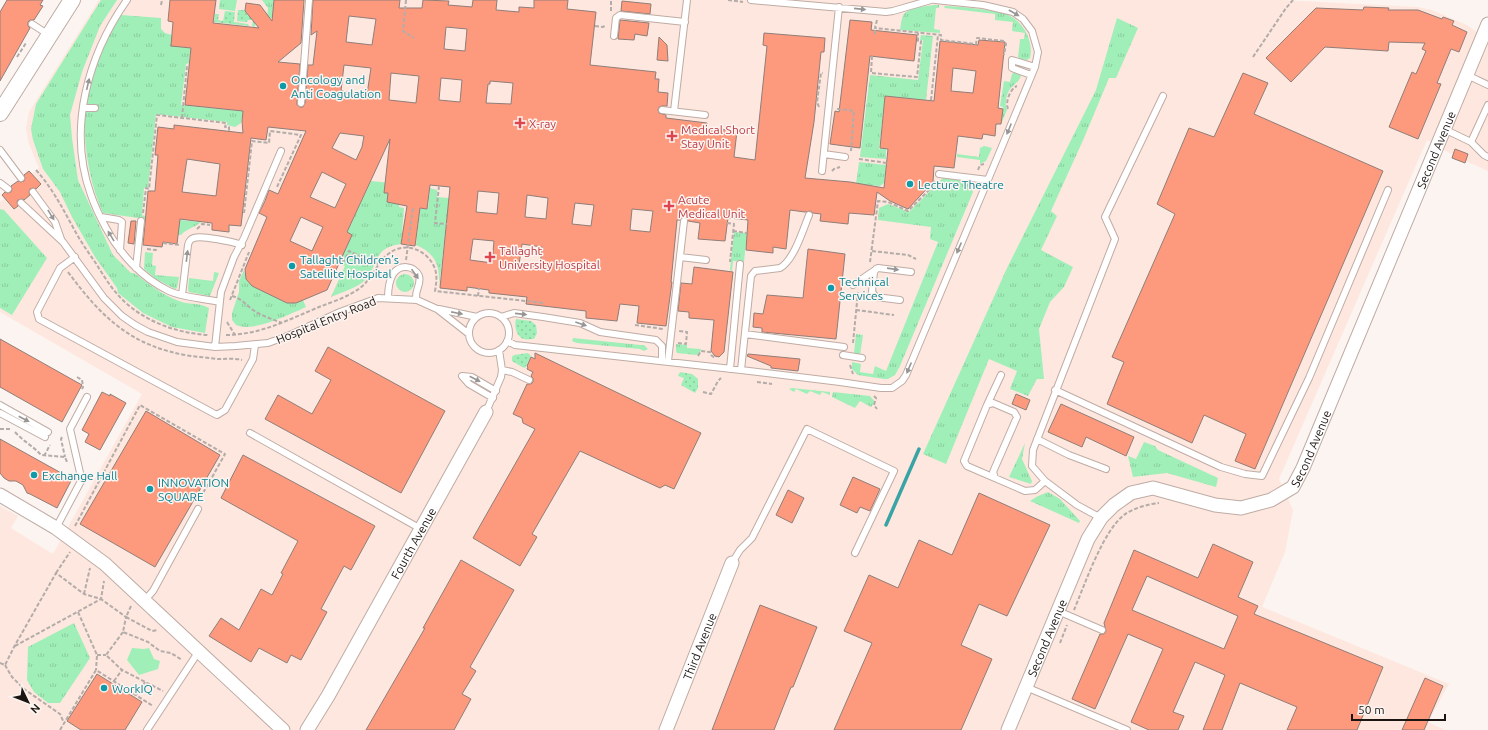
<svg xmlns="http://www.w3.org/2000/svg" width="1488" height="730" viewBox="0 0 1488 730" font-family="Ubuntu,sans-serif">
<style>
.built{fill:#fee7de}
.grass{fill:url(#grass-tufts)}
.garden{fill:url(#garden-dots)}
.pitch{fill:#a0efb8}
.lines{fill:none;stroke-linecap:round;stroke-linejoin:round}
.stream{stroke:#39a4a5;stroke-width:3.5}
.building{fill:#fd9a7d;stroke:#907d78;fill-rule:evenodd}
.service-casing{stroke:#bfaca5;stroke-width:8}
.minor-casing{stroke:#bfaca5;stroke-width:15}
.tertiary-casing{stroke:#bfaca5;stroke-width:18}
.path{stroke:#b3aca9;stroke-width:2;stroke-dasharray:4 2;stroke-linecap:butt}
.service{stroke:#fff;stroke-width:6}
.minor{stroke:#fff;stroke-width:13}
.tertiary{stroke:#fff;stroke-width:16}
.oneway{fill:#989694}
.culture-dot{fill:#0f9aa8;stroke:#fcf4f1;stroke-width:1.5}
.health-dot{fill:#e0444e;stroke:#fcf4f1;stroke-width:1.5}
.labels{text-anchor:middle;dominant-baseline:central;stroke-width:3;stroke-linejoin:round;paint-order:stroke}
.culture-label{font-size:12px;fill:#0d838f;stroke:#fcf4f1;text-anchor:start}
.health-label{font-size:12px;fill:#be3a42;stroke:#fcf4f1;text-anchor:start}
.street-label{font-size:12px;fill:#1b1512;stroke:#fcf4f1}
</style>
<defs>
<pattern id="grass-tufts" width="24" height="20" patternUnits="userSpaceOnUse"><rect width="24" height="20" fill="#a0efb8"/><path d="M3 7l-1-3M5 7V3M7 7l1-3M15 17l-1-3M17 17v-4M19 17l1-3" fill="none" stroke="#89cc9d"/></pattern>
<pattern id="garden-dots" width="8" height="8" patternUnits="userSpaceOnUse"><rect width="8" height="8" fill="#a0efb8"/><path d="M2 2h.1M6 6h.1" fill="none" stroke="#89cc9d" stroke-width="1.8" stroke-linecap="round"/></pattern>
</defs>
<rect width="100%" height="100%" fill="#fcf4f1"/>
<!-- built -->
<path class="built" d="M99,0H1282L1418,7L1432,10L1467,25L1488,40V171L1455,156L1427,140L1279,479L1293,510L1285,552L1262,607L1449,684L1428,722L1445,730H0V506L18,516L11,528L53,554L142,394L0,312V202L4,199L2,195L29,171L33,173L39,168L29,144L26,129L29,112Z"/>
<!-- grass -->
<path class="grass" d="M101,0H117L100,26L82,72L70,115L72,138L78,180L113,255L131,273H134C148,283 162,295 179,301C188,305 199,302 209,308L205,333L172,327L143,313L118,293L117,288L95,257L72,217L60,192L43,169L33,140L31,129L36,104Z
M220,0H237L235,11L219,9Z
M262,0H274L272,18H267L268,8Z
M934,5H939V8H936L934,29L940,30V33L900,30C901,25 901,20 903,16C906,8 926,6 934,5Z
M944,6C957,6 997,10 1008,15C1024,22 1034,42 1030,58L1027,60L1020,59L1018,57L1020,40V39H1024L1025,33L1012,31L1013,22L995,20V14L945,8Z
M121,15L161,18V29L165,33L172,35L171,46L256,56L246,60L190,54L189,63L186,64L181,105L241,111L243,90L245,112L242,117L241,123L235,127L227,125V122L156,114L148,187L144,188L142,215L145,216V219L103,213C90,185 83,146 85,115C87,91 96,66 105,44C109,34 116,25 121,15Z
M1117,18L1138,28L1116,78H1109L1084,138L1051,211L1057,216L1041,250L1073,267L1064,287L1050,302L1039,329L1044,379H1037L1028,396L1010,389L1017,371L989,359L946,464L923,454L1007,268L1096,90Z
M921,35L933,36L926,100L885,96L879,149H886V159L860,157L870,75L918,80L923,40H920Z
M1014,72L1018,73L1021,76C1019,81 1017,82 1013,86C1007,90 1004,103 1007,110L1001,124L1003,107L1000,106L1004,81L1010,82L1012,74Z
M984,146L992,148L986,161L980,164V160L957,157V154L979,157L980,148Z
M859,162L886,165L884,183L880,186L856,184Z
M943,178L972,182L971,187L973,192L900,366L895,375L888,379H884L858,375L852,369V362L861,364L860,372L873,374L875,366L886,371L938,242L930,239L931,227L878,220L879,208L888,204L909,212Z
M371,181L401,184L399,207L404,208L401,244C371,248 380,266 363,282C354,289 342,292 331,297L345,266L334,261L344,251L352,235L347,233Z
M430,188L437,190V197L449,198L439,288C440,267 437,254 416,245L420,209H428Z
M0,209L4,210L47,258L12,315L0,308Z
M180,220L201,222C193,229 187,228 181,235H178Z
M734,232L747,233L744,262L733,261L732,271L730,270Z
M145,252L153,253L152,265L156,266L155,275L179,277L177,288L175,289L156,279L144,269Z
M244,270L246,279L252,286L287,303H296L303,300L306,307C290,314 253,333 236,325L232,320V313L239,292V281Z
M214,272L219,273L210,296L189,292L188,289L189,278L213,281Z
M396 283a9 9 0 1 1 18 0a9 9 0 1 1-18 0Z
M856,334L863,335L860,355L854,353Z
M573,338L640,345H644L648,349L644,351L640,349L577,343L572,341Z
M676,344L687,345V348L701,349L700,353L697,355L677,353L676,351Z
M792,388L830,392V395L822,392L820,395L810,391L807,394L796,389L794,392L789,389Z
M833,392L870,396L875,402L871,407L860,401L855,408L832,397Z
M1144,442L1155,446L1158,450L1218,478L1216,487L1167,473L1133,477L1128,456L1136,459Z
M1025,443L1022,459L1032,481L1031,484L1009,477Z
M1048,492L1060,499L1080,521L1079,523L1030,501L1038,496Z
M74,623L90,658L60,703H48L34,692L27,680L28,647Z"/>
<!-- garden -->
<path class="garden" d="M238,10H245L248,16L255,17L256,18L255,27L252,26L253,20H248L247,22L237,21Z
M225,11L235,12L234,22L248,24L249,26L214,22L215,14H219L218,20L223,21Z
M516,319L531,321L536,325L537,333L534,339C531,339 526,340 524,339C516,337 514,325 516,319Z
M528,353L531,356L525,368L522,367L512,361V357L514,355Z
M680,372L692,374L698,379V388L695,393L681,385L684,378L678,376Z"/>
<!-- pitch -->
<path class="pitch" d="M132,648L144,649L149,648L154,659L160,661L158,669L139,675L127,660Z"/>
<g class="lines">
<!-- stream -->
<path class="stream" d="M886,525L919,449"/>
</g>
<!-- building -->
<path class="building" d="M7,0H43L40,5L43,6L34,20H30L28,22V26L30,28L0,81V12Z
M170,0H216L213,23L259,28L245,11L246,3L260,5L272,21L274,0H304L301,43L278,62L300,64L297,103V105L300,107H303L305,103L308,65H313L317,31L311,35L313,0H400L399,8H422L423,0L449,1L448,5L472,7L473,0H497L496,10L519,12V7L534,8V0H568L567,9L596,12L590,65L656,72L655,79H659L658,92L668,93L667,106H662L659,107L658,110L659,113L666,115V118L707,123L706,128L737,131L734,157L755,160L767,46L763,45L764,33L825,38L824,52H821L814,122L805,178L850,182L884,188L888,149L880,148L885,96L934,101L940,41L978,45L979,40L1005,42L998,108L1003,109L1001,124H996L995,136L983,134L982,139L958,136L954,168L934,166L933,182L908,209L890,201L877,192L874,215L849,213L848,224L820,221L821,214L813,213L810,211L805,212L790,210L786,249L773,247V253L746,250L748,220L728,218L725,241L698,239L700,223L688,221L686,217H682L680,220H677L671,282H672L666,326L637,323L639,306L620,304L617,321L586,318V311L526,304L527,297L489,293V290L467,287V291L440,288L450,187L430,185L427,209L420,208L415,246L401,244L407,206L387,202L388,193H384L390,139L347,232L352,235L327,290L296,303H287L252,286L246,279L245,269L267,217L259,213L265,201L269,190L278,194L306,131L268,127L266,140L251,138L241,226L229,225V232L212,230V223L180,219L177,244L163,242L162,247L143,245L148,191H155L158,155H155L158,127L174,129V125L243,133L242,121L243,111L185,105L191,48L171,46L173,22L168,21ZM349,16L376,19L372,45L346,42ZM446,27L467,29L465,51L444,49ZM344,65L371,68L367,94L341,91ZM953,68L976,71L973,93L951,91ZM391,73L419,76L416,103L389,100ZM441,78L462,80L460,102L439,100ZM490,81L513,83L511,104L486,103L488,84H490ZM340,133L364,136L362,147L356,160L332,148ZM187,159L220,164L216,196L182,192ZM322,172L346,184L335,208L310,197ZM478,191L499,193L497,214L476,212ZM527,195L548,198L546,219L525,217ZM575,203L594,205L591,226L572,224ZM632,209L653,211L650,232L630,230ZM301,217L323,227L312,251L290,241ZM473,239L494,241L492,263L470,260ZM522,244L542,247L540,267L519,265Z
M622,1L651,4L650,14L621,11Z
M1364,7L1389,8L1388,10H1418L1442,19L1443,17L1454,21L1452,25L1467,32L1459,52L1451,49L1437,83L1441,84L1418,139L1389,127L1412,72L1416,74L1426,51L1422,49L1425,43L1389,42L1388,51L1325,47L1291,82L1266,58L1316,8L1363,10Z
M620,20L649,23L647,36L635,34L634,40L618,39Z
M850,20L872,22L871,30L917,35L914,61L870,56L860,148L830,144L835,111L839,112Z
M659,37L667,45L668,61L657,60Z
M1243,73L1268,83L1254,114L1383,171L1255,469L1235,461L1246,434L1204,415L1192,443L1107,404L1124,362L1112,357L1175,214L1157,204L1189,128L1214,137Z
M1455,149L1468,154L1465,163L1452,158Z
M29,171L41,184L36,189L33,188L30,189L29,192L30,195L24,200L22,199L18,200L17,202L18,206L14,209L2,195L5,192L8,193L11,192L12,189L11,186L18,181L21,182L24,181L25,178L24,175Z
M131,221H136L134,244L128,243Z
M808,249L845,254L836,339L762,332V328L753,327L754,313L763,314L767,295L803,298Z
M694,267L733,272L724,352L719,357L715,356L711,351L714,320L689,318V312L678,311L681,283L692,284Z
M0,339L82,385L62,422L0,387Z
M328,347L445,411L401,493L265,419L278,395L312,414L331,380L315,371Z
M535,353L701,433L674,489L665,485L660,488L580,451L532,534L537,537L520,566L473,538L535,429L523,423L522,418L513,414L527,384H531L533,382V378L531,376L533,372L527,369L528,367L527,366L531,357L535,359Z
M748,354L800,359L798,371L771,368V366L747,356Z
M102,392L110,396V394L126,403L100,450L85,442L89,434L82,430Z
M1016,394L1030,400L1026,410L1012,404Z
M1061,404L1134,437L1126,456L1086,437L1082,447L1048,432Z
M146,411L220,455L155,567L80,524Z
M0,439L72,479L57,508L30,494L27,493L23,485L16,481H9L4,478L0,473Z
M243,455L375,526L351,570L344,566L321,609L327,612L301,660L291,655L287,663L259,648L251,662L209,636L221,618L239,630L261,589L272,595L283,574L281,573L298,541L221,498Z
M853,477L880,489L870,511L860,507L857,513L840,505Z
M788,490L804,498L792,523L776,515Z
M979,493L1050,525L1007,616L979,604L961,645L992,659L961,730H834L872,643L844,631L869,575L898,588L919,540L952,555Z
M1213,544L1253,562L1238,597L1258,606L1254,614L1383,667L1357,730H1287L1297,707L1240,683L1222,730H1203L1225,675L1195,662L1173,712L1184,716L1178,730H1149L1131,722L1163,649L1128,634L1095,709L1072,699L1100,634H1104L1106,631L1104,623L1134,550L1198,578ZM1147,576L1238,616L1224,649L1132,610Z
M461,560L514,590L470,667L476,671L462,694L471,699L454,730H366L425,628H423Z
M760,605L817,627L793,687H791L774,730H712Z
M97,674L142,702L125,730H81L67,721Z
M1425,678L1443,686L1424,730H1402Z"/>
<g class="lines">
<!-- service casing -->
<g class="service-casing">
<path id="service" d="M127,0C88,55 67,129 91,195C95,207 100,217 106,228C120,254 142,278 169,291C184,298 203,298 220,302
M751,0L886,12L893,11L931,0
M32,24L49,35
M614,36L616,18L620,15L685,22
M1031,75L1012,68V60L1035,67
M1467,75L1488,85
M301,103L309,0
M83,108H95
M662,110L705,115
M674,111L687,0
M1444,129L1471,142L1484,155L1488,157
M1471,142L1488,105
M0,150L21,178
M824,154L845,157
M822,171L839,7
M939,174L988,180
M0,183L8,189
M33,192L55,222L61,239
M21,203L63,242L104,298L122,316L135,325L148,332L177,342L215,347L236,346L268,343L290,335L340,312L378,298L417,300L437,309L469,334
M101,217L119,220L122,222L120,250
M75,257L60,268L37,312L39,319L213,413L217,415L225,410L253,359L255,345
M680,257L706,260
M136,268L141,221
M876,269L874,272L872,292L876,297L900,300
M853,285L878,268L911,272
M182,295L188,245C189,241 190,239 194,238C201,235 234,242 242,245
M388,298C388,290 389,281 393,274C400,264 414,265 419,276C422,285 413,292 417,300
M439,309L477,317
M469 333a20 20 0 1 1 40 0a20 20 0 1 1-40 0Z
M501,317L514,313L543,317L580,323L600,332L656,340L662,346V360
M745,334L844,347
M507,341L515,345L741,370L840,382L881,388H892L902,381L906,375L1003,144L1035,67L1038,52L1032,31L1023,19L1013,12L983,5L935,0
M215,347L221,292L234,257L244,238L281,151
M843,355L862,358
M668,361L684,221
M730,369L740,264
M502,370L512,372L529,380
M741,370L751,276L755,271L780,268C794,260 803,230 809,215
M1055,390L1221,467L1245,474L1262,476L1309,378L1388,190
M493,398L469,384L462,376L472,377L496,391
M0,405L48,432
M987,405L1001,375
M486,412L501,377L502,370L499,350
M0,413L45,437
M250,433L421,529
M1037,439L1069,455L1106,469
M995,478L993,472L1017,417L1014,412L993,403L987,405L964,461L967,466L1025,491L1035,490L1045,481
M1101,518L1077,505L1045,481L1032,466L1033,450L1115,239L1105,217L1163,96
M56,528L81,481V477L70,429L87,397
M732,563L740,550L752,538L807,429L894,471L855,553
M145,600L153,591L198,509
M1058,611L1102,630
M1026,687L1127,730
M147,730L199,651"/>
</g>
<!-- minor casing -->
<g class="minor-casing">
<g id="minor">
<path d="M0,495L56,528L105,564L283,730"/>
<path id="s1" d="M307,730L328,696L486,412"/>
<path id="s2" d="M666,730L732,563"/>
<path id="s3" d="M1008,730L1088,539L1101,518L1114,505L1131,493L1153,488L1215,505L1241,508L1271,500L1293,487L1303,468L1488,24"/>
</g>
</g>
<!-- tertiary casing -->
<g class="tertiary-casing">
<path id="tertiary" d="M0,113L72,0"/>
</g>
<!-- path -->
<path class="path" d="M406,0L403,31L414,38
M728,0L743,2
M161,5L162,0
M611,11V0
M877,20L875,28L941,35V40L976,44L977,38L1004,41L1006,44L1004,55
M595,26L603,27L606,25
M875,34V28
M872,56L871,73L917,77L921,41H918V33
M17,57L26,43
M1253,57L1286,8L1293,0
M931,100L938,35
M819,107L817,102L821,73H823
M838,108V109L854,111L851,151
M1008,109C1005,102 1010,89 1017,86
M182,118L187,66H189
M859,159L887,163
M36,170C53,189 63,209 75,231C81,242 88,252 95,262C102,273 109,285 118,295C140,320 175,333 208,335
M978,170L980,165L984,164
M832,171L834,169L840,167
M439,186L435,223L447,224
M143,213L146,188L149,189L157,115L226,123L225,127H229V131
M244,213L252,141L269,143L270,131L301,135L277,187
M727,223L734,224L730,262
M197,229L202,224L210,225
M733,231L747,233
M163,243L180,245
M147,249L156,250L157,247
M872,251L908,255L916,259
M336,258L344,261L349,251L378,264
M406,260L413,207
M870,262L878,201L888,202L908,211L933,186L935,181
M68,272C102,318 132,347 191,356C200,357 209,358 218,359C226,359 235,358 242,360
M232,296C241,298 246,305 253,310C262,316 272,319 282,323
M478,296L479,288
M230,300L249,252
M856,310L894,315
M227,322L235,335
M635,325L663,329
M226,335C259,335 288,320 319,307C332,302 348,297 360,288C375,277 378,256 397,249C414,243 433,256 436,273C437,279 436,285 435,291L544,303
M678,343L686,344L687,332L679,331
M853,343L858,292
M698,356L701,351L710,352L711,355L715,358
M850,365L853,374
M77,377L82,380L83,387L82,389
M757,382L772,384
M703,392L711,394L718,381L721,378
M874,396L876,398L874,405L877,409
M0,429H11
M15,432C23,441 33,446 41,455L65,457L67,462
M62,437L61,439L65,457
M44,456L50,445
M75,526L140,405L225,454L202,495
M56,573L70,552
M84,594L90,568
M131,606L126,617L152,631L158,630
M1074,610C1085,584 1103,531 1124,515C1133,508 1149,504 1159,503
M78,612L97,655L96,670
M123,632L106,655L122,670L163,691
M1060,643L1067,625
M15,646L101,599L104,581
M97,655H106
M0,663L5,665L14,647L56,573L84,594L101,599L126,617L123,632L148,642L160,651L171,653L182,660
M5,665L12,677L24,689L60,714L64,723
M114,681L122,670
M136,695L145,682
M60,730L96,670L153,706"/>
<!-- service -->
<use href="#service" class="service"/>
<!-- minor -->
<use href="#minor" class="minor"/>
<!-- tertiary -->
<use href="#tertiary" class="tertiary"/>
</g>
<!-- one-way arrows -->
<defs><path id="oneway-solid" d="M-6-.8H1V-3.2L6.5 0L1 3.2V.8H-6Z"/></defs>
<g class="oneway">
<use href="#oneway-solid" transform="translate(860 9) rotate(6)"/>
<use href="#oneway-solid" transform="translate(1014 13) rotate(30)"/>
<use href="#oneway-solid" transform="translate(88 84) rotate(-77)"/>
<use href="#oneway-solid" transform="translate(1009 129) rotate(112)"/>
<use href="#oneway-solid" transform="translate(51 215) rotate(58)"/>
<use href="#oneway-solid" transform="translate(111 236) rotate(-121)"/>
<use href="#oneway-solid" transform="translate(959 248) rotate(113)"/>
<use href="#oneway-solid" transform="translate(187 256) rotate(-83)"/>
<use href="#oneway-solid" transform="translate(893 269) rotate(8)"/>
<use href="#oneway-solid" transform="translate(415 274) rotate(55)"/>
<use href="#oneway-solid" transform="translate(457 313) rotate(11)"/>
<use href="#oneway-solid" transform="translate(521 314) rotate(6)"/>
<use href="#oneway-solid" transform="translate(581 324) rotate(19)"/>
<use href="#oneway-solid" transform="translate(909 368) rotate(113)"/>
<use href="#oneway-solid" transform="translate(475 379) rotate(27)"/>
<use href="#oneway-solid" transform="translate(24 419) rotate(28)"/>
</g>
<!-- markers -->
<g class="culture-dot">
<circle cx="283" cy="86" r="4"/>
<circle cx="910" cy="184" r="4"/>
<circle cx="292" cy="266" r="4"/>
<circle cx="831" cy="288" r="4"/>
<circle cx="34" cy="475" r="4"/>
<circle cx="150" cy="489" r="4"/>
<circle cx="104" cy="688" r="4"/>
</g>
<g class="health-dot">
<path d="M518 117h4v4h4v4h-4v4h-4v-4h-4v-4h4z"/>
<path d="M670 130h4v4h4v4h-4v4h-4v-4h-4v-4h4z"/>
<path d="M667 200h4v4h4v4h-4v4h-4v-4h-4v-4h4z"/>
<path d="M488 251h4v4h4v4h-4v4h-4v-4h-4v-4h4z"/>
</g>
<g class="labels">
<!-- culture labels -->
<g class="culture-label">
<text x="291" y="79">Oncology and<tspan x="291" dy="14">Anti Coagulation</tspan></text>
<text x="918" y="184">Lecture Theatre</text>
<text x="300" y="259">Tallaght Children’s<tspan x="300" dy="14">Satellite Hospital</tspan></text>
<text x="839" y="281">Technical<tspan x="839" dy="14">Services</tspan></text>
<text x="42" y="475">Exchange Hall</text>
<text x="158" y="482">INNOVATION<tspan x="158" dy="14">SQUARE</tspan></text>
<text x="112" y="688">WorkIQ</text>
</g>
<!-- health labels -->
<g class="health-label">
<text x="529" y="123">X-ray</text>
<text x="681" y="129">Medical Short<tspan x="681" dy="14">Stay Unit</tspan></text>
<text x="678" y="199">Acute<tspan x="678" dy="14">Medical Unit</tspan></text>
<text x="499" y="250">Tallaght<tspan x="499" dy="14">University Hospital</tspan></text>
</g>
<!-- street labels -->
<g class="street-label">
<text stroke="none"><textPath href="#s3" startOffset="807">Second Avenue</textPath></text>
<text transform="translate(326 320) rotate(-22)">Hospital Entry Road</text>
<text stroke="none"><textPath href="#s3" startOffset="483">Second Avenue</textPath></text>
<text stroke="none"><textPath href="#s1" startOffset="215">Fourth Avenue</textPath></text>
<text stroke="none"><textPath href="#s3" startOffset="100">Second Avenue</textPath></text>
<text stroke="none"><textPath href="#s2" startOffset="90">Third Avenue</textPath></text>
</g>
</g>
<!-- north arrow -->
<g transform="translate(28 702) rotate(133)" stroke="#fcf4f1" stroke-width="3" paint-order="stroke">
<path d="M0-3L7 15L0 10L-7 15Z" fill="#1b1512"/>
<text y="-6" font-size="11" font-weight="bold" text-anchor="middle" fill="#1b1512">N</text>
</g>
<!-- scale -->
<path d="M1352 714v6h93v-6" fill="none" stroke="#1b1512" stroke-width="2"/>
<text x="1358" y="714" font-size="12" fill="#1b1512" stroke="#fcf4f1" stroke-width="3" paint-order="stroke">50 m</text>
</svg>
